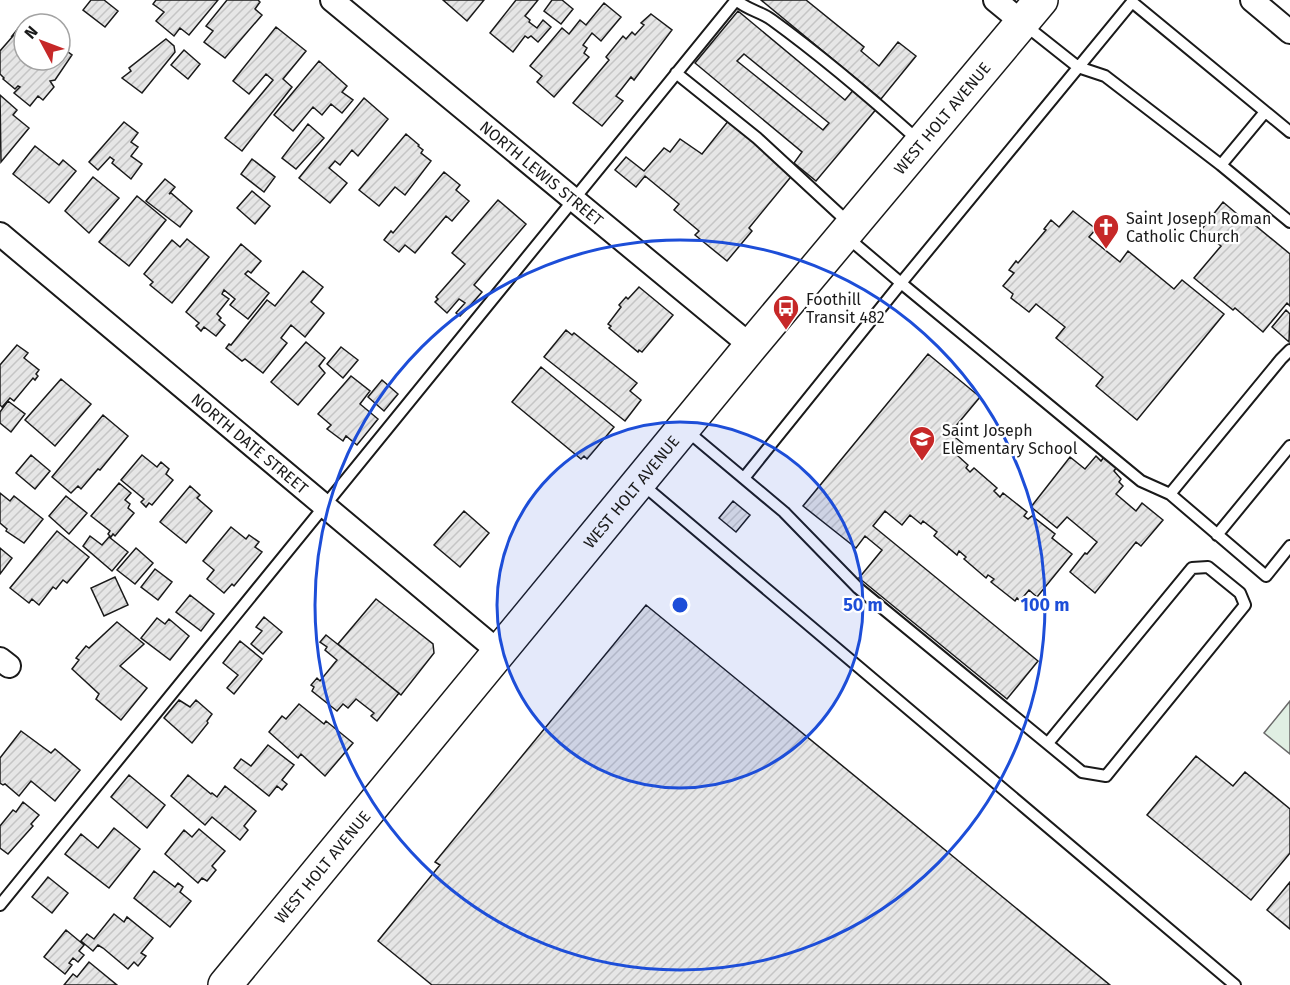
<svg xmlns="http://www.w3.org/2000/svg" width="1290" height="985" viewBox="0 0 1290 985" font-family="'Fira Sans',sans-serif">
<style>
.pitch{fill:#e0efe3;stroke:#6a6a6a;stroke-width:1.5}
.building{fill:url(#building-hatch);stroke:#1a1a1a;stroke-width:1.5;fill-rule:evenodd}
.lines{fill:none;stroke-linecap:round;stroke-linejoin:round}
.service-casing{stroke:#1a1a1a;stroke-width:14}
.minor-casing{stroke:#1a1a1a;stroke-width:26}
.primary-casing{stroke:#1a1a1a;stroke-width:36}
.service{stroke:#fff;stroke-width:10}
.minor{stroke:#fff;stroke-width:22}
.primary{stroke:#fff;stroke-width:33}
.ring{fill:none;stroke:#1d4ed8;stroke-width:3}
.labels{text-anchor:middle;dominant-baseline:central;stroke-width:4.5;stroke-linejoin:round;paint-order:stroke}
.street-label{font-size:16px;fill:#1a1a1a;stroke:#fff}
.poi-label{font-size:16px;fill:#1a1a1a;stroke:#fff;text-anchor:start}
.centre{fill:#1d4ed8;stroke:#fff;stroke-width:3}
.ring-label{font-size:18px;text-anchor:middle;font-weight:bold;fill:#1d4ed8;stroke:#fff;stroke-width:4.5;stroke-linejoin:round;paint-order:stroke}
</style>
<defs>
<pattern id="building-hatch" width="6" height="6" patternUnits="userSpaceOnUse" patternTransform="scale(1.5)"><rect width="6" height="6" fill="#e6e6e6"/><path d="M-1 1l2-2M0 6l6-6M5 7l2-2" fill="none" stroke="#c5c5c5"/></pattern>
</defs>
<rect width="100%" height="100%" fill="#fff"/>
<!-- pitch -->
<path class="pitch" d="M1290,701V754L1264,733Z"/>
<!-- building -->
<path class="building" d="M91,0H104L118,11L105,27L83,10Z
M156,0H218L189,35L180,28L174,36L156,21L164,12L153,4Z
M227,0H258L260,2L255,9L262,15L225,58L204,42L213,31L206,26Z
M443,0H484L467,21Z
M516,0H538L525,16L530,20L529,22L537,28L543,20L551,27L538,42L531,36L528,38L525,36L513,52L490,33Z
M552,0H562L573,9L561,24L544,11Z
M761,0H806L864,47L861,51L879,66L898,42L916,56L881,99Z
M604,3L621,17L601,41L592,33L583,45L587,48L584,53L589,57L554,97L537,82L542,76L530,66L562,28L569,34L580,20L586,25Z
M738,11L845,100L855,88L878,107L816,181L794,163L802,152L695,63ZM744,54L829,123L823,130L737,61Z
M651,14L672,30L634,80L631,77L616,96L623,101L602,126L573,103L609,60L606,57L623,36L626,39L632,32L635,35L644,25L641,23Z
M24,21L28,24H24V60H60V46L72,55L55,80L50,81L54,87L43,100L38,96L30,106L14,93L20,87L18,86L15,89L3,79L4,78L0,74V51L13,36H12Z
M276,27L306,51L283,79L292,87L242,151L225,138L273,80L266,74L249,94L233,81Z
M166,39L174,46L175,52L142,93L122,78L131,71L129,68Z
M184,50L200,64L188,79L171,65Z
M319,61L347,86L342,92L353,100L342,113L331,104L322,115L313,107L293,131L274,115Z
M0,95L17,110L13,115L29,128L1,162Z
M364,98L388,119L358,156L352,150L340,165L335,161L329,168L347,183L330,203L299,178Z
M729,120L794,173L749,228L752,231L727,261L695,235L699,231L674,210L679,204L645,176L636,187L615,170L626,157L644,171L664,148L670,152L680,139L702,154Z
M124,122L138,133L131,142L138,147L131,156L142,164L131,179L112,163L114,160L110,157L98,170L89,162Z
M308,124L324,138L296,169L282,158Z
M406,134L419,145L418,146L423,150L421,153L431,161L405,195L395,187L379,206L359,190Z
M35,146L59,165L63,160L76,171L49,203L13,174Z
M252,159L275,177L264,192L241,174Z
M444,172L460,185L456,190L469,201L452,221L446,216L415,253L405,245L399,252L384,240L391,231L393,233Z
M93,177L119,198L89,233L65,211Z
M165,179L175,187L169,194L171,193L192,211L180,227L146,201Z
M252,191L270,206L255,224L237,208Z
M137,196L166,220L129,266L99,242Z
M498,200L526,224L474,285L482,292L469,307L460,316L456,313L465,303L459,299L447,313L435,302L438,299L436,297L465,264L452,253Z
M1223,202L1243,219L1245,217L1290,254V306L1287,303L1263,332L1235,308L1233,310L1194,278L1221,246L1201,230Z
M1073,211L1096,229L1089,237L1120,262L1128,251L1174,289L1182,280L1224,314L1137,420L1096,386L1103,377L1056,338L1065,327L1036,304L1029,312L1011,298L1013,294L1003,286L1014,273L1009,270L1016,261L1018,263L1046,230L1044,229L1051,220L1059,227Z
M187,239L209,257L172,303L150,285L153,282L144,274L172,240L180,247Z
M241,244L261,261L251,273L248,271L245,274L269,293L248,319L230,305L235,299L224,290L222,294L229,299L217,314L221,318L219,320L225,325L216,336L204,327L201,331L196,326L199,323L186,312Z
M303,271L323,287L311,302L324,313L305,337L291,325L281,338L287,343L263,373L245,359L242,361L226,348L229,344L231,345L267,300L275,306Z
M639,287L673,315L642,352L639,350L638,352L609,328L611,326L608,324L621,307L619,305L626,297L628,299Z
M1286,310L1290,314L1289,342L1272,327Z
M566,330L572,335L574,333L637,383L630,391L641,400L625,421L544,357Z
M306,342L325,358L319,366L325,373L298,405L271,382Z
M17,345L28,353L24,358L39,370L36,374L38,376L35,380L33,378L14,401L10,398L2,407L0,405V365Z
M341,347L358,360L343,378L327,364Z
M928,354L980,397L950,433L967,447L958,456L968,465L966,468L970,472L974,468L997,488L994,491L1000,497L1003,493L1027,512L1024,516L1028,519L1032,516L1055,534L1052,538L1072,554L1037,597L1029,590L1020,601L1017,598L1015,601L991,582L994,579L988,575L986,578L964,559L966,557L959,551L957,555L934,536L937,532L923,521L921,524L910,515L902,525L885,511L873,526L1038,661L1007,699L859,578L882,550L865,536L856,548L803,506Z
M541,367L614,427L587,459L584,456L581,459L512,402Z
M351,376L370,391L360,404L378,419L357,445L346,436L343,441L327,429L331,425L318,414Z
M61,379L91,404L55,446L25,420Z
M382,380L398,394L384,411L368,397Z
M8,401L25,414L11,432L0,423V412Z
M103,415L128,436L100,470L98,469L81,489L78,486L71,493L52,477Z
M31,455L50,471L35,489L16,473Z
M142,455L157,467L161,462L169,469L166,474L173,480L152,505L149,503L146,507L141,502L144,499L121,480Z
M1096,456L1101,461L1104,457L1117,467L1114,471L1121,479L1119,482L1123,486L1116,494L1136,511L1142,503L1163,520L1141,546L1136,542L1095,593L1070,572L1085,553L1087,554L1097,542L1067,517L1057,528L1031,507L1070,457L1085,469Z
M119,483L131,493L125,500L130,504L128,508L134,513L115,536L113,534L111,537L108,534L110,531L91,516Z
M190,486L200,495L197,498L212,511L186,543L160,522Z
M0,493L10,501L14,496L43,519L24,543L6,531L7,529L0,523Z
M66,496L87,513L69,534L49,516Z
M733,501L750,515L736,532L719,518Z
M464,511L489,533L460,567L434,545Z
M231,527L246,539L249,535L259,542L255,547L262,552L234,586L232,584L224,593L207,579L214,570L203,561Z
M57,531L89,557L67,583L63,580L56,589L53,587L39,605L32,599L29,603L10,588Z
M90,536L102,545L109,537L128,552L112,571L83,546Z
M0,548L12,558L0,574Z
M136,548L153,563L135,584L117,570Z
M155,569L172,582L158,600L141,587Z
M115,577L128,605L104,616L91,588Z
M190,595L214,614L201,631L176,612Z
M376,599L433,644L434,653L401,695L338,644Z
M646,605L1110,985H432L378,941L440,865L435,862Z
M264,617L282,632L263,654L251,644L262,631L256,627Z
M157,618L165,624L169,619L189,636L170,660L141,638Z
M117,622L144,644L120,666L147,688L121,720L96,699L99,694L72,669L79,660L76,658L86,646L89,648Z
M326,635L399,693L377,721L371,716L374,713L356,699L348,708L343,704L337,711L312,691L314,687L311,685L317,678L320,681L337,660L325,650L327,647L320,642Z
M240,641L262,659L234,694L227,688L238,675L223,663Z
M179,700L190,707L196,700L212,714L207,721L208,723L192,743L164,718Z
M299,704L324,724L326,721L353,743L325,776L301,754L298,758L269,732L282,716L286,719Z
M21,731L51,753L55,749L80,770L55,801L31,781L19,796L5,784L3,785L0,783V758Z
M268,745L294,765L282,780L287,784L282,790L277,786L269,796L234,768L241,759L251,766Z
M1196,756L1233,786L1245,772L1290,809V853L1251,900L1147,815Z
M129,775L165,805L147,828L111,797Z
M188,775L211,794L212,793L217,797L225,786L256,811L244,826L248,830L240,840L212,817L205,825L171,796Z
M23,802L39,815L31,824L33,826L8,854L0,848V826L13,810L16,812Z
M114,828L140,849L109,888L65,854L81,834L98,848Z
M199,829L225,851L212,866L216,870L207,881L202,878L198,883L165,854L184,830L192,837Z
M154,871L175,887L178,883L183,887L180,892L191,901L170,927L134,898Z
M48,877L68,893L52,913L32,897Z
M1290,882V929L1267,910Z
M114,914L124,922L127,917L153,938L141,953L146,956L138,966L134,962L128,969L103,948L98,945L93,951L81,941L87,934L94,939Z
M66,930L84,945L79,951L84,955L78,962L73,958L69,963L72,965L65,974L44,957Z
M89,962L117,985H64L73,974L77,977Z"/>
<g class="lines">
<!-- service casing -->
<g class="service-casing">
<path id="service" d="M736,0C749,11 760,11 772,20C823,57 871,98 918,140
M1025,25L1078,67L1105,76L1221,165L1290,222
M676,73L757,138L850,224
M1221,165L1265,112
M848,238L901,283L1132,2L1290,132
M1290,350L1281,359L1170,494L1266,576L1290,546
M686,430L784,512L858,588L1082,772L1106,776L1245,605L1240,593L1208,567L1192,568L1048,743
M744,478L901,283L1141,481L1170,494
M642,484L1235,985
M1217,535L1290,446
M0,905L736,0"/>
</g>
<!-- minor casing -->
<g class="minor-casing">
<g id="minor">
<path id="s1" d="M332,0L751,346"/>
<path d="M995,0L1023,23"/>
<path d="M1252,0L1290,32"/>
<path id="s2" d="M0,234L499,652"/>
<path d="M0,659L9,666"/>
</g>
</g>
<!-- primary casing -->
<g class="primary-casing">
<g id="primary">
<path id="s3" d="M225,985L751,346L1041,0"/>
</g>
</g>
<!-- service -->
<use href="#service" class="service"/>
<!-- minor -->
<use href="#minor" class="minor"/>
<!-- primary -->
<use href="#primary" class="primary"/>
</g>
<!-- distance rings -->
<circle cx="680" cy="605" r="183" fill="#1d4ed8" fill-opacity=".12"/>
<g class="ring">
<circle cx="680" cy="605" r="183"/>
<circle cx="680" cy="605" r="365"/>
</g>
<!-- icons -->
<defs>
<g id="church-pin" transform="scale(1.35)"><path d="M0 17L-7.5 6A9.5 9.5 0 1 1 7.5 6Z" fill="#c62828" stroke="#fff"/><path d="M-1.2-6h2.4v3.5h3.3v2.4h-3.3V6h-2.4V-.1h-3.3v-2.4h3.3Z" fill="#fff"/></g>
<g id="bus-pin" transform="scale(1.35)"><path d="M0 17L-7.5 6A9.5 9.5 0 1 1 7.5 6Z" fill="#c62828" stroke="#fff"/><path d="M-5-6H5V4H4V6H2V4H-2V6H-4V4H-5ZM-3.5-4V0h7V-4ZM-3.5 1.2v1.5H-2V1.2ZM2 1.2v1.5H3.5V1.2Z" fill="#fff"/></g>
<g id="school-pin" transform="scale(1.35)"><path d="M0 17L-7.5 6A9.5 9.5 0 1 1 7.5 6Z" fill="#c62828" stroke="#fff"/><path d="M0-5L7-2L0 1L-7-2ZM-4 1L0 2.5L4 1V4Q0 6-4 4Z" fill="#fff"/></g>
</defs>
<g fill-rule="evenodd">
<use href="#church-pin" x="1106" y="227"/>
<use href="#bus-pin" x="786" y="308"/>
<use href="#school-pin" x="922" y="439"/>
</g>
<g class="labels">
<!-- street labels -->
<g class="street-label">
<text stroke="none"><textPath href="#s3" startOffset="1125">WEST HOLT AVENUE</textPath></text>
<text stroke="none"><textPath href="#s1" startOffset="272">NORTH LEWIS STREET</textPath></text>
<text stroke="none"><textPath href="#s2" startOffset="326">NORTH DATE STREET</textPath></text>
<text stroke="none"><textPath href="#s3" startOffset="639">WEST HOLT AVENUE</textPath></text>
<text stroke="none"><textPath href="#s3" startOffset="153">WEST HOLT AVENUE</textPath></text>
</g>
<!-- poi labels -->
<g class="poi-label">
<text x="1126" y="218">Saint Joseph Roman<tspan x="1126" dy="18">Catholic Church</tspan></text>
<text x="806" y="299">Foothill<tspan x="806" dy="18">Transit 482</tspan></text>
<text x="942" y="430">Saint Joseph<tspan x="942" dy="18">Elementary School</tspan></text>
</g>
</g>
<circle cx="680" cy="605" r="9" class="centre"/>
<g class="ring-label">
<text x="863" y="611">50 m</text>
<text x="1045" y="611">100 m</text>
</g>
<!-- north arrow -->
<g transform="translate(42 42) rotate(311)"><circle r="28" fill="#ffffff" stroke="#a3a3a3" stroke-width="1.5"/>
<path d="M0-4.5L10 22L0 15L-10 22Z" fill="#c62828"/>
<text y="-9" font-size="16" font-weight="bold" text-anchor="middle" fill="#1a1a1a">N</text>
</g>
</svg>
